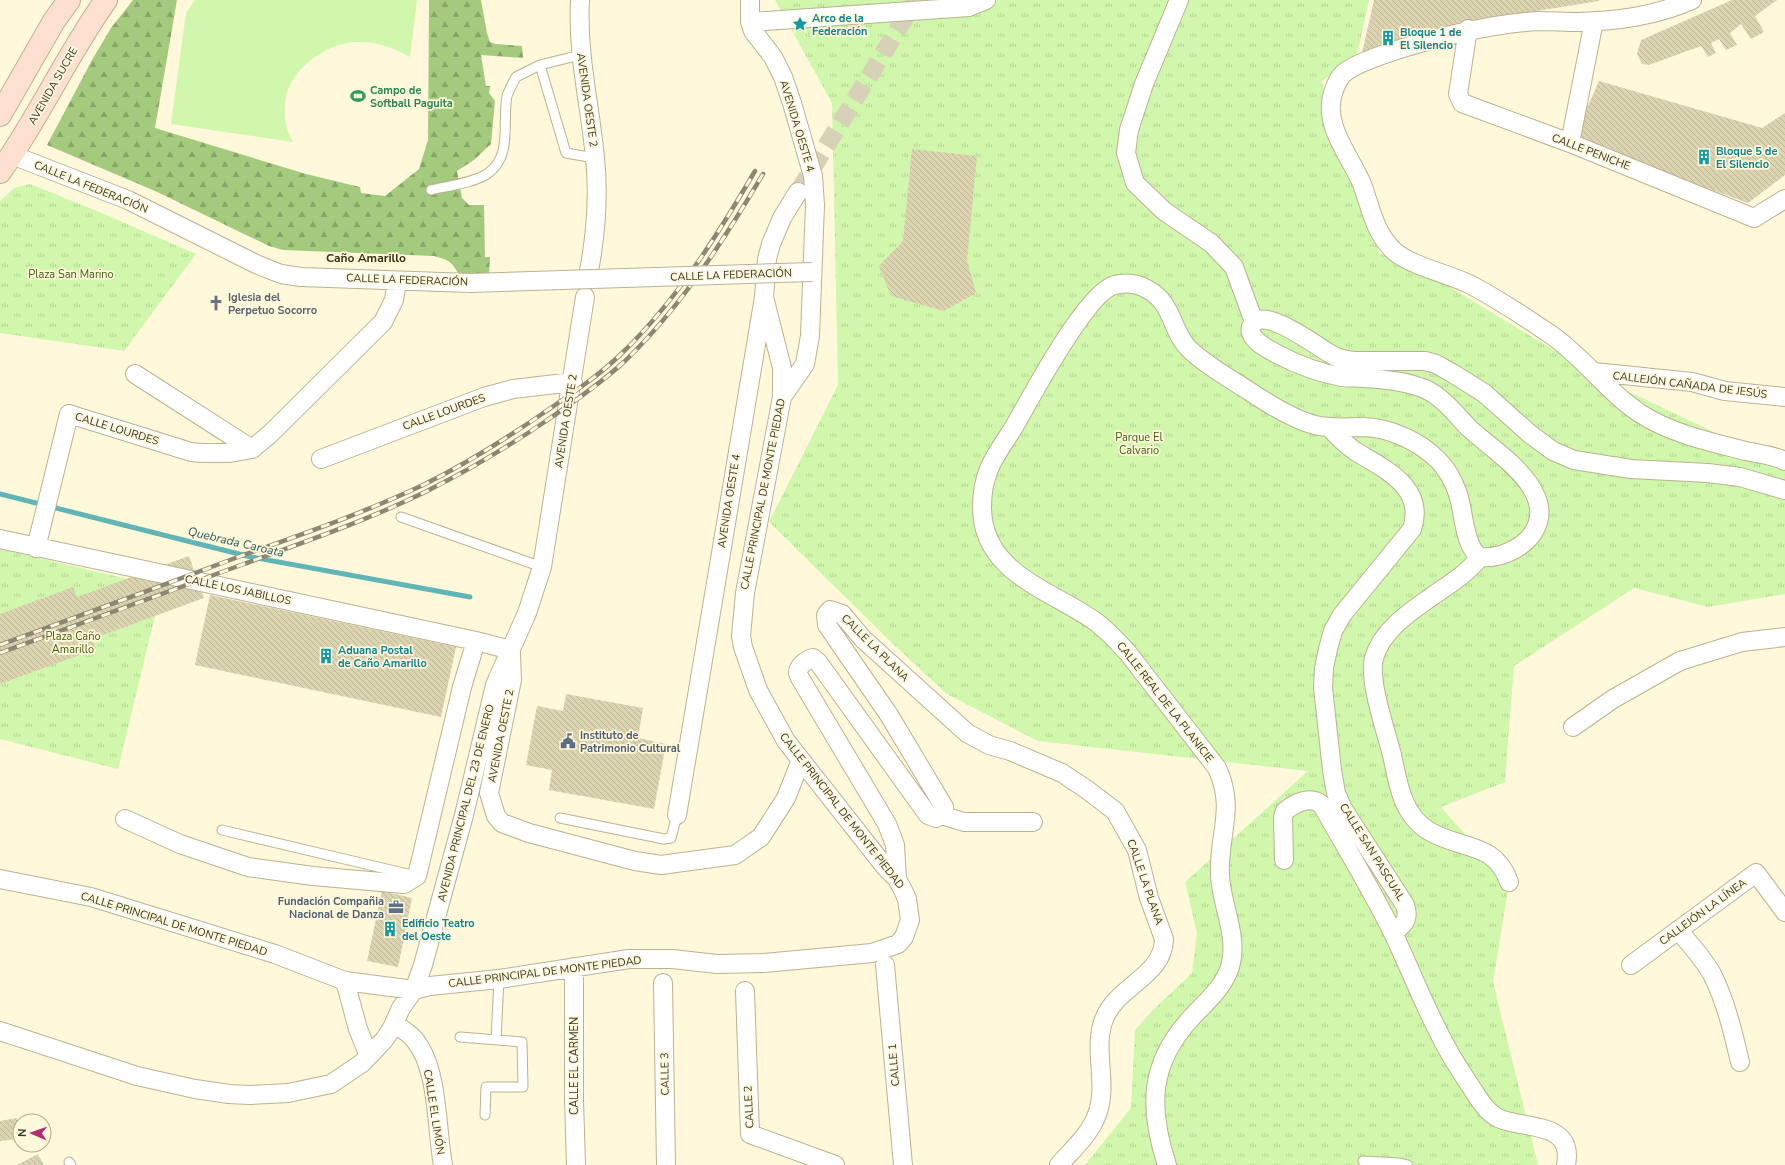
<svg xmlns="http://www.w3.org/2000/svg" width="1785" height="1165" viewBox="0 0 1785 1165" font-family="'Nunito Sans',sans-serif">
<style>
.grass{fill:url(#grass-tufts)}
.forest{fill:url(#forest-firs)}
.pitch{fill:#d0f7ab}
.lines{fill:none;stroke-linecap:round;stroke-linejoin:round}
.stream{stroke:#61b5b6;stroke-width:5}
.building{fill:url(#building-back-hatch)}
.minor-tunnel{stroke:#d7d1b7;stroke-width:18;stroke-dasharray:18 9;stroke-linecap:butt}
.service-casing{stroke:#bab290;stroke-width:11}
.minor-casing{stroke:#bab290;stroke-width:20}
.secondary-casing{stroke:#bab290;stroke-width:24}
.service{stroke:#fff;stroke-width:9}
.minor{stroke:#fff;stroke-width:18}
.secondary{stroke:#fee0d0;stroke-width:22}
.rail-casing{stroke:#8c8773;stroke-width:4.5}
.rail{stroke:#fff8db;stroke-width:3;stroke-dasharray:9;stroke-linecap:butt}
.minor-bridge-casing{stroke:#bab290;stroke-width:20;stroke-linecap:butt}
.minor-bridge{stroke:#fff;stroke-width:18}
.labels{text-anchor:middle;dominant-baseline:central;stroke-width:3.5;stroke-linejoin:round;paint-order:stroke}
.culture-label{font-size:11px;font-weight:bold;fill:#0d838f;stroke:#fff8db;text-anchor:start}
.street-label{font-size:11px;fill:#383527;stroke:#fff8db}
.leisure-label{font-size:11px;font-weight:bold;fill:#27864d;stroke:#fff8db;text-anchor:start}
.park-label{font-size:11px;fill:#3e5f0f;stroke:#fff8db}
.worship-label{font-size:11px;font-weight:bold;fill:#5b616d;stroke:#fff8db;text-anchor:start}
.service-label{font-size:11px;font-weight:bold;fill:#4e5e75;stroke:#fff8db;text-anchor:start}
.neighbourhood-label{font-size:12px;font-weight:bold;fill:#383112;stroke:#fff8db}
.water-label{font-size:12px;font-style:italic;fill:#295d60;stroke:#fff8db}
</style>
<defs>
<pattern id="grass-tufts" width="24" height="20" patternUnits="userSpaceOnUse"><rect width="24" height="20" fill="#d0f7ab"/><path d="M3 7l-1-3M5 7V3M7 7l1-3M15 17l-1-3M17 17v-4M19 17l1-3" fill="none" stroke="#b3d493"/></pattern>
<pattern id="forest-firs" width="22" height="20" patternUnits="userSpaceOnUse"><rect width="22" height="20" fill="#a4ca7e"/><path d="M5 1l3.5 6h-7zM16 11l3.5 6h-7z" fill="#87a567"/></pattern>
<pattern id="building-back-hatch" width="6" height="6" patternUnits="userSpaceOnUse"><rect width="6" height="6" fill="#dcd4b1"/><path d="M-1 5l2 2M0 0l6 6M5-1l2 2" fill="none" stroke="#beb798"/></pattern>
</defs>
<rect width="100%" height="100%" fill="#fff8db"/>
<!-- grass -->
<path class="grass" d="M775,0H1369L1357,55L1322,81L1330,129L1362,177L1379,253L1430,275L1600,378L1785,466V594L1708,607L1634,588L1514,666L1505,782L1441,807L1509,884L1493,982L1538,1165H1085L1131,1108L1135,1030L1153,1010L1192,973L1197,933L1185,882L1308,771L1038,741L947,694L889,640L769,522L838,385L832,103Z
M30,184L97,211L196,254L124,351L0,333V201L14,188Z
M0,549L162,587L118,769L0,739Z"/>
<!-- forest -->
<path class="forest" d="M133,0H177L155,128L306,174L360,187L361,193L385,196L419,169L428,140L429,0H481L487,33L490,42L496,44L522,46L523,58L481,55L486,86H490L489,93L495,101L491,144L474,160L457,171L462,198L469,205H484L485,257H490L489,273H458C452,262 447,259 434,256L283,250L269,246L155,191L47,145L92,60L111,28Z"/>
<!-- pitch -->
<path class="pitch" d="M195,0H417L410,57C392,47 376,41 355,42C332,43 307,59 294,78C282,94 282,125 293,142L171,124L186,13Z"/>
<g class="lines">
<!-- stream -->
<path class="stream" d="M0,494L251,557L470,597"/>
</g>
<!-- building -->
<path class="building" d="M1374,0H1599V1L1461,23L1362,53Z
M1732,0H1777L1755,16L1764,32L1751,39L1741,24L1730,33L1737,45L1726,50L1719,39L1711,43L1716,53L1708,57L1701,46L1649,65L1642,64L1637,54L1641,40Z
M1599,81L1762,128L1785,113V175L1748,203L1573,139Z
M912,149L977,156L967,260L976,293L944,311L891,296L879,266L903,241Z
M189,556L204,598L92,639L96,649L0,684V614L73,587L77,597Z
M210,595L456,647L441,717L195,665Z
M566,694L643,708L638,738L666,744L654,809L549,790L552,770L526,765L537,706L563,711Z
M382,891L412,898L398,967L367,961Z
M17,1118L20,1139L0,1141V1121Z
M38,1154L44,1165H17Z"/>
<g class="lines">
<!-- minor-tunnel -->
<path class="minor-tunnel" d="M798,192L916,0"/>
<!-- service casing -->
<g class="service-casing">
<path id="service" d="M580,55L540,65L566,153L595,158
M431,190C448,186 473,183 487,174C513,157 502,122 507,96C509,90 513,83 516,77L540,65
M401,517L542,567
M560,818L664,839L671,838L677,815
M222,830L416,876
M460,1037L522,1042L523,1087H486L485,1115
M496,1040L499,979
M1363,1161L1400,1163L1408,1165
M69,1162L71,1165"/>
</g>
<!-- minor casing -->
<g class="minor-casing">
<path id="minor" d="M580,0C577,55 590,104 595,158C599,196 596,233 589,271
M750,0V22L753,31L773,57L783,77L792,103L813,176L815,205L810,336L805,364L782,397
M1179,0L1144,84L1129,130L1126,153L1135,183L1164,211L1211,243L1234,267L1254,322
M1692,0C1655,16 1618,21 1578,22C1565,22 1551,21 1538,21C1490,24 1445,35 1400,49C1382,55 1364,60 1348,70C1340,75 1337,82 1334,90C1321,124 1350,155 1362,184C1371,208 1374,232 1394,251C1412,267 1451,274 1473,286C1499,300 1525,317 1550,334C1584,357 1607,392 1641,414C1672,434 1711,442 1746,451C1759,454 1773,455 1785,461
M750,22L969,7L986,0
M1468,29L1458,94L1462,103L1570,143L1754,218L1785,199
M1570,143L1594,21
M12,155L128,200L256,264L281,274L301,277L470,283
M1594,372L1692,382L1725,391L1785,397
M135,374L252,449
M1330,428C1338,437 1345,444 1355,451C1384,469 1426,487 1412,529L1342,615L1333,631L1328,649L1324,668L1323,688L1332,770L1336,793L1343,809L1405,905C1410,920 1404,924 1393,933
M321,459L484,397L513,389L573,382
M0,539L476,641L511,650
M36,548L69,414L191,452L203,453H230L252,449L270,434L383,322L394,300L397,281
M1480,557C1499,559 1522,549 1533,533C1560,491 1495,452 1470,429C1456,415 1443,397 1425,389C1406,381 1383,379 1363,378C1356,377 1348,378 1342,377C1320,373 1298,365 1279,355C1270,350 1260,346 1254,338C1251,334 1249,330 1252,325C1263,304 1320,349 1334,356C1340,359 1347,360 1354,361H1425L1436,364L1452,373L1484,393L1530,434L1553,451L1574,460L1631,469L1708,473L1740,477L1785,490
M1480,557C1467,574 1448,585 1431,597C1410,612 1382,630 1374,658C1368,680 1386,731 1392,755C1398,783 1402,815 1429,831C1460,850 1495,841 1509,882
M511,653L512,680L489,793L496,816L502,823L529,833L635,861L661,865L735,855L761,837L786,798L801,760
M1573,727L1613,699L1680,661L1742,642L1785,637
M677,815L764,297L767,259L771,244L782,218L798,192
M941,815L964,822H1033
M125,819L180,844L248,867L313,876L404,884L417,876L462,687L476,641
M1284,860L1283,817L1285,811C1295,803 1311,795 1322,805C1346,848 1372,890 1394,935C1412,973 1427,1013 1448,1050C1456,1065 1466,1079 1475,1093C1482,1104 1490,1116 1503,1120C1530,1129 1574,1123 1566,1165
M0,879L91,897L275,954L345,981L414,990L430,986L499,979L629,959H672L717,964L764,963L872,953L898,944L904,937L910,920L907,899L903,890L897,879L886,868L786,741L758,690L743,647L741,636L745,593L782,397V368L764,297
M897,879L895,845L887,824L800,678L798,673C798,666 806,660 813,658L818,662L928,815L936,818L944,812V807L889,715L827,625L826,615L830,610L842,614L863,639L967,733L989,745L1010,751L1062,773L1086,789L1115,811L1137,850L1149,898L1164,939C1164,975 1118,986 1105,1017C1091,1048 1110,1085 1096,1117C1089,1135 1072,1150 1059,1165
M1678,930C1690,944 1703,958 1712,974C1726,1002 1733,1032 1740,1062
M885,965L903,1165
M1631,965L1756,873L1785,912
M574,967V1100L576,1165
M345,981L358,1029L369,1056
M663,983L666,1165
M745,991L750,1134L835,1165
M394,1024C401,1028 409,1033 414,1039C439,1068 436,1128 443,1165
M0,1031L137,1076L195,1089L229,1094L250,1095L288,1093L331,1084L362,1063L384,1040L392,1028L401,1008L414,990L423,965L464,815L495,685L527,613L542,567L585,297
M1167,1165C1148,1107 1149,1063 1192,1017C1207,1001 1223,988 1230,967C1239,936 1221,905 1220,875C1218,834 1236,809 1217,768L1128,653C1118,642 1108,631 1096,622C1052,590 982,574 982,507C982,494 984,481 989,469C995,454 1006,440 1014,427C1030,399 1087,291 1115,285C1137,279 1159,292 1168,311C1175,324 1178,338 1189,349C1207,366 1229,378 1249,391C1267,403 1294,420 1315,425C1331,429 1347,427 1364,427C1390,428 1419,441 1438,460C1447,469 1454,482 1458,494C1464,512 1464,547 1480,557"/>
</g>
<!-- secondary casing -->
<g class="secondary-casing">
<path id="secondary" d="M0,115L54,21L69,0
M0,172C39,117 67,55 106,0"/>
</g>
<!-- service -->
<use href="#service" class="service"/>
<!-- minor -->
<use href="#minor" class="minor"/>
<!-- secondary -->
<use href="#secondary" class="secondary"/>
<!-- rail casing -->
<g class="rail-casing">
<path id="rail" d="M0,645C79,616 159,587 238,557C300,535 364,513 423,485C464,465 504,440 542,414C568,396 596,378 619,356C675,303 717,236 755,171
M0,653C80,624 160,595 241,565C301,543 369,520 427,491C467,471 506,448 543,423C571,404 600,384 625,361C681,307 724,240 763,174"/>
</g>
<!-- rail -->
<use href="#rail" class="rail"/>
<!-- minor-bridge casing -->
<g class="minor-bridge-casing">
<path id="minor-bridge" d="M470,283L812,272"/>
</g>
<!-- minor-bridge -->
<use href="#minor-bridge" class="minor-bridge"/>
</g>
<!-- icons -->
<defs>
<g id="sight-bare" transform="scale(1.2)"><path d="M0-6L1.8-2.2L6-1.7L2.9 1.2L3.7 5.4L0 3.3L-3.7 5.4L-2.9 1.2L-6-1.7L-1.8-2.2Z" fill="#0f9aa8" stroke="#fff8db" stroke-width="2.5" paint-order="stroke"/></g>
<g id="building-bare" transform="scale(1.2)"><path d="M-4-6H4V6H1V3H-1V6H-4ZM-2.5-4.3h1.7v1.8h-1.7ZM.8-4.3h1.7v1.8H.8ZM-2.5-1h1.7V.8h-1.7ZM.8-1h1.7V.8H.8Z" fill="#0f9aa8" stroke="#fff8db" stroke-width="2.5" paint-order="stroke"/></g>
<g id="stadium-bare" transform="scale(1.2)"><path d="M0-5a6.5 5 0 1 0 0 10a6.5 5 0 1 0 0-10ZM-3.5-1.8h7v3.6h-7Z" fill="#2e9e5b" stroke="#fff8db" stroke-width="2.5" paint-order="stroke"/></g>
<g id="church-bare" transform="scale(1.2)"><path d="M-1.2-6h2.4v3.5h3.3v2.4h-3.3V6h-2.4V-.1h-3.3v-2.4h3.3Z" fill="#6b7280" stroke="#fff8db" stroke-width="2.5" paint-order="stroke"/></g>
<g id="civic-bare" transform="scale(1.2)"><path d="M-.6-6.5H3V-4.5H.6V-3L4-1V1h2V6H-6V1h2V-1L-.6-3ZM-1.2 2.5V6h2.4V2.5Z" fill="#5c6f8a" stroke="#fff8db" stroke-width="2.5" paint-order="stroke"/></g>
<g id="office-bare" transform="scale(1.2)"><path d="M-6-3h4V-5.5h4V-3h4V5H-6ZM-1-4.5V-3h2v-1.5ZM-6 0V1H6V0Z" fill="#5c6f8a" stroke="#fff8db" stroke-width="2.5" paint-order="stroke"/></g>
</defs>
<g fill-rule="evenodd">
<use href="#sight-bare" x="800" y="24"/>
<use href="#building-bare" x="1388" y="38"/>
<use href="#stadium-bare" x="358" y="96"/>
<use href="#building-bare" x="1704" y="157"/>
<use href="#church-bare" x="216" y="303"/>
<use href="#building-bare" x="326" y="656"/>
<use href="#civic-bare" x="568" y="741"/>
<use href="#office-bare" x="396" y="907"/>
<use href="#building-bare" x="390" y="929"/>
</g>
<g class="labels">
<!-- culture labels -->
<g class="culture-label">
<text x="812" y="18">Arco de la<tspan x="812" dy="13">Federación</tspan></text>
<text x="1400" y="32">Bloque 1 de<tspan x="1400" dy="13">El Silencio</tspan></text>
<text x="1716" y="151">Bloque 5 de<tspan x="1716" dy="13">El Silencio</tspan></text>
<text x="338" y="650">Aduana Postal<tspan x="338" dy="13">de Caño Amarillo</tspan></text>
<text x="402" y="923">Edificio Teatro<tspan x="402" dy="13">del Oeste</tspan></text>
</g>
<!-- street labels -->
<g class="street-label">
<text transform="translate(53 86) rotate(-60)">AVENIDA SUCRE</text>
<text transform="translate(587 100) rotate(82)">AVENIDA OESTE 2</text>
<text transform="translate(797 126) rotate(73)">AVENIDA OESTE 4</text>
<text transform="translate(1591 152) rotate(21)">CALLE PENICHE</text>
<text transform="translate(91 187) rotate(22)">CALLE LA FEDERACIÓN</text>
<text transform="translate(731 275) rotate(-2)">CALLE LA FEDERACIÓN</text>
<text transform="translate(407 280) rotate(2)">CALLE LA FEDERACIÓN</text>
<text transform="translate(1690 385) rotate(7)">CALLEJÓN CAÑADA DE JESÚS</text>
<text transform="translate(444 412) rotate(-20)">CALLE LOURDES</text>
<text transform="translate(566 421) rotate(-81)">AVENIDA OESTE 2</text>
<text transform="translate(117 429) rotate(17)">CALLE LOURDES</text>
<text transform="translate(763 494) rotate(-79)">CALLE PRINCIPAL DE MONTE PIEDAD</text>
<text transform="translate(729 501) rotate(-81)">AVENIDA OESTE 4</text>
<text transform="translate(238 590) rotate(12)">CALLE LOS JABILLOS</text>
<text transform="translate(875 648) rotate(45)">CALLE LA PLANA</text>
<text transform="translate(1165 702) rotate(52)">CALLE REAL DE LA PLANICIE</text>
<text transform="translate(501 736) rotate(-79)">AVENIDA OESTE 2</text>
<text transform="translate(466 803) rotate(-76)">AVENIDA PRINCIPAL DEL 23 DE ENERO</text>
<text transform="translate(842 811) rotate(52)">CALLE PRINCIPAL DE MONTE PIEDAD</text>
<text transform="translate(1372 852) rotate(58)">CALLE SAN PASCUAL</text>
<text transform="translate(1145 882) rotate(71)">CALLE LA PLANA</text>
<text transform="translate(1703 912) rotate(-36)">CALLEJÓN LA LÍNEA</text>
<text transform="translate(174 924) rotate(17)">CALLE PRINCIPAL DE MONTE PIEDAD</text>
<text transform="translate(545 972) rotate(-7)">CALLE PRINCIPAL DE MONTE PIEDAD</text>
<text transform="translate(894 1065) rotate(-95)">CALLE 1</text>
<text transform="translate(574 1066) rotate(-90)">CALLE EL CARMEN</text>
<text transform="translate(665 1074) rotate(-91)">CALLE 3</text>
<text transform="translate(749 1107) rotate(-93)">CALLE 2</text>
<text transform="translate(434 1112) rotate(81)">CALLE EL LIMÓN</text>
</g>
<!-- leisure labels -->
<g class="leisure-label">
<text x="370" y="90">Campo de<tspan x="370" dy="13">Softball Paguita</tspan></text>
</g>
<!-- park labels -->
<g class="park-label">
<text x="71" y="274">Plaza San Marino</text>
<text x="1139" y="437">Parque El<tspan x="1139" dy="13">Calvario</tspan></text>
<text x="73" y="636">Plaza Caño<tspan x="73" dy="13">Amarillo</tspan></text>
</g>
<!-- worship labels -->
<g class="worship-label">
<text x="228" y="297">Iglesia del<tspan x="228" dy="13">Perpetuo Socorro</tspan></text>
</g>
<!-- service labels -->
<g class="service-label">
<text x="580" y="735">Instituto de<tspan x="580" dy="13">Patrimonio Cultural</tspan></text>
<text x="384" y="901" text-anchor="end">Fundación Compañia<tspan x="384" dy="13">Nacional de Danza</tspan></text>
</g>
<!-- neighbourhood labels -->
<g class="neighbourhood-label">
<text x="366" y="258">Caño Amarillo</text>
</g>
<!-- water labels -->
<g class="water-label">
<text transform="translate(236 542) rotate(13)">Quebrada Caroata</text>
</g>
</g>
<!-- north arrow -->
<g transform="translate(32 1133) rotate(272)"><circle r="19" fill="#fff8db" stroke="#afaa93"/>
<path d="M0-3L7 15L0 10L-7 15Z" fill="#b02c74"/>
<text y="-6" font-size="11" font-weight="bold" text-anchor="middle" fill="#383527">N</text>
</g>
</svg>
